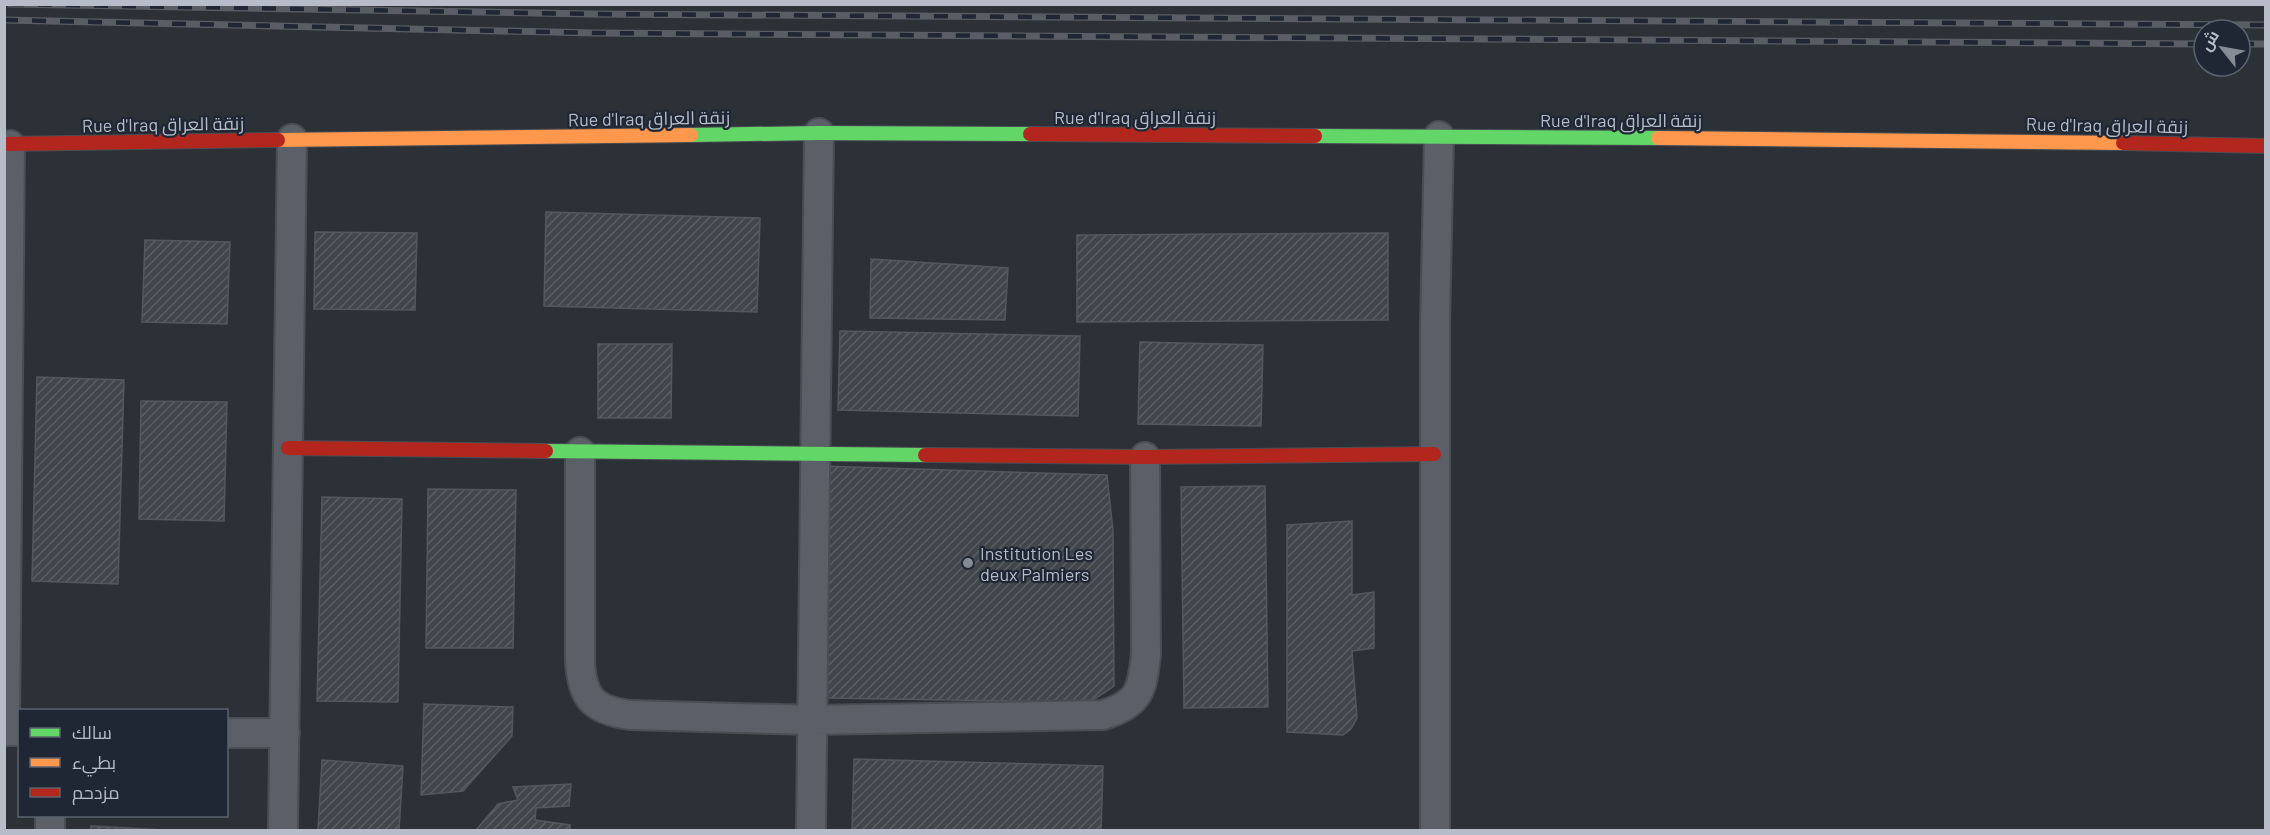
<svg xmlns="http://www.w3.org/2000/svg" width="2270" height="835" viewBox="0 0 2270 835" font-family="Barlow,Cairo,sans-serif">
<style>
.building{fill:url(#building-hatch);stroke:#53585f;stroke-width:1.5}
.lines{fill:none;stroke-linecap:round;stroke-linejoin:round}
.street-casing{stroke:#4a4d53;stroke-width:32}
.fast-casing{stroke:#4a4d53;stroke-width:16}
.slow-casing{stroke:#4a4d53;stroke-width:16}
.jam-casing{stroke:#4a4d53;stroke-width:16}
.street{stroke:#5b5f67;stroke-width:28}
.fast{stroke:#63d668;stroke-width:14}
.slow{stroke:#ff974d;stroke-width:14}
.jam{stroke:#b3261e;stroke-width:14}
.rail-casing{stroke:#5a5e64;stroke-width:7}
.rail{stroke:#1e2733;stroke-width:4.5;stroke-dasharray:14;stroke-linecap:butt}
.poi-dot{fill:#868c96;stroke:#1e2733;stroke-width:2}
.labels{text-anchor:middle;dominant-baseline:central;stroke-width:4.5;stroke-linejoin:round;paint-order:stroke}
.street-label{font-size:18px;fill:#b6bdc9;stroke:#1e2733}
.poi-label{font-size:18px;fill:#b6bdc9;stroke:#1e2733;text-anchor:start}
</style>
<defs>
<pattern id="building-hatch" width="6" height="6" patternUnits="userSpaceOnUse" patternTransform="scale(1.5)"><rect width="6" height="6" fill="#41464c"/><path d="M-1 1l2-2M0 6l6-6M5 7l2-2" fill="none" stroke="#5a5f64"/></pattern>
</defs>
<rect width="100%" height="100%" fill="#2c3138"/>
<!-- building -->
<path class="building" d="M546,212L760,218L757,312L544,306Z
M315,232L417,233L415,310L314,309Z
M1388,233V320L1077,322V235Z
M145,240L230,242L227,324L142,322Z
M871,259L1008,268L1005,320L870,318Z
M840,331L1080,336L1078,416L838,410Z
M1140,342L1263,345L1261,426L1138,424Z
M598,344H672L671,418H598Z
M37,377L124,380L118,584L32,581Z
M141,401L227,402L224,521L139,519Z
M821,466L1107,475L1113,531L1114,686L1090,702L822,698Z
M1265,486L1268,707L1184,708L1181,487Z
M428,489L516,490L513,648H426Z
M322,497L402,499L398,702L317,701Z
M1352,521V595L1374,592V648L1352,651L1357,718L1351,729L1343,735L1287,732V525Z
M424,704L513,707L512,736L463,791L421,795Z
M854,759L1103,766L1101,830H852Z
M322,760L403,766L399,830H318Z
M571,784L569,806L536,808L535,820L570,825V830H476L498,804L518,800L513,787Z
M91,826L165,830H91Z"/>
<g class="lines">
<!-- street casing -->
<g class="street-casing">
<path id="street" d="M10,145L5,731H20
M580,452V661C582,698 593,710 630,715L812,720L1103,715C1140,703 1142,691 1146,654L1145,457
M226,733H285
M50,816V830
M283,830L292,139
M811,830L819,133
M1435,830V325L1439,136"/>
</g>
<!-- fast casing -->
<g class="fast-casing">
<path id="fast" d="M691,135L819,133L1030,134
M1315,136L1658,138
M546,451L925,455"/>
</g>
<!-- slow casing -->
<g class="slow-casing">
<path id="slow" d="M1658,138L2123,143
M278,140L691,135"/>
</g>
<!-- jam casing -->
<g class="jam-casing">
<path id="jam" d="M1030,134L1315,136
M2123,143L2266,146
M4,144L278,140
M288,448L546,451
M925,455L1145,457L1434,454"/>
</g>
<!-- street -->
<use href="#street" class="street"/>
<!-- fast -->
<use href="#fast" class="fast"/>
<!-- slow -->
<use href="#slow" class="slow"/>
<!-- jam -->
<use href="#jam" class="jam"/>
<!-- rail casing -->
<g class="rail-casing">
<path id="rail" d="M10,4L592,14L2266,25
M4,20L595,33L2204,44
M2240,44H2266"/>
</g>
<!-- rail -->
<use href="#rail" class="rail"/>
</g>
<!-- markers -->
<circle class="poi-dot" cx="968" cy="563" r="6"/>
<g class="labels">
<!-- street labels -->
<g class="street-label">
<text x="1135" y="117">Rue d'Iraq زنقة العراق</text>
<text transform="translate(649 118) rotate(-1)">Rue d'Iraq زنقة العراق</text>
<text x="1621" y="120">Rue d'Iraq زنقة العراق</text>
<text transform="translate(163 124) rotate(-1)">Rue d'Iraq زنقة العراق</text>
<text transform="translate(2107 125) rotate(1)">Rue d'Iraq زنقة العراق</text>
</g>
<!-- poi labels -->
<g class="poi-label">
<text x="980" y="553">Institution Les<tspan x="980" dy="21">deux Palmiers</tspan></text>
</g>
</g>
<!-- border -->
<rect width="2270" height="835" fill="none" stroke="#b6bdc9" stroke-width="12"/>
<!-- legend -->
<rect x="18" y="709" width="210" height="108" fill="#1e2733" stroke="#5b636f" stroke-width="1.5"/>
<rect x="30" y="728" width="30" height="9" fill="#63d668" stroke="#5b636f" stroke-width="1.5"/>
<text x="72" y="739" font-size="18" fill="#b6bdc9">سالك</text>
<rect x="30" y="758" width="30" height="9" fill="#ff974d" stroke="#5b636f" stroke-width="1.5"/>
<text x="72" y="769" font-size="18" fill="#b6bdc9">بطيء</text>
<rect x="30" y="788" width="30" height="9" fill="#b3261e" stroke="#5b636f" stroke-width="1.5"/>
<text x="72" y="799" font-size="18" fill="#b6bdc9">مزدحم</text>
<!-- north arrow -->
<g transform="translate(2222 48) rotate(301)"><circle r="28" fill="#1e2733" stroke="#5b636f" stroke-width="1.5"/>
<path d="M0-4.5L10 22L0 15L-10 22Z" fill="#868c96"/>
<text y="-9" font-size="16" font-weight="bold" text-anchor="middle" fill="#b6bdc9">ش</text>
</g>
</svg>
